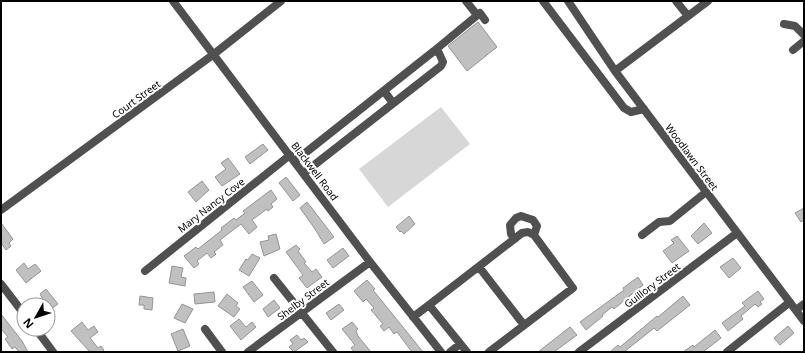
<svg xmlns="http://www.w3.org/2000/svg" width="805" height="353" viewBox="0 0 805 353" font-family="'Noto Sans',sans-serif">
<style>
.garden{fill:#d7d7d7}
.building{fill:#c0c0c0;stroke:#949494}
.lines{fill:none;stroke-linecap:round;stroke-linejoin:round}
.path{stroke:#727272;stroke-width:1;stroke-dasharray:1 2;stroke-linecap:butt}
.minor{stroke:#505050;stroke-width:8}
.labels{text-anchor:middle;dominant-baseline:central;stroke-width:4;stroke-linejoin:round;paint-order:stroke}
.street-label{font-size:10px;fill:#000;stroke:#fff}
</style>
<rect width="100%" height="100%" fill="#fff"/>
<!-- garden -->
<path class="garden" d="M441,107L470,144L388,207L359,169Z"/>
<!-- building -->
<path class="building" d="M478,22L497,47L467,71L448,46Z
M263,144L268,150L250,164L245,157Z
M228,158L240,174L222,186L215,177L226,169L221,163Z
M286,177L300,195L293,201L279,183Z
M202,181L209,190L196,202L188,192Z
M271,190L277,199L271,204L273,207L268,211L267,209L252,220L257,227L249,234L241,224L220,240L223,245L214,252L216,254L211,258L207,253L197,261L199,264L194,268L184,256L196,247L198,249L222,230L221,228L234,218L236,220L245,213L243,211Z
M307,202L334,237L324,244L315,229L300,208Z
M804,208V220L801,222L795,213Z
M409,216L415,224L404,234L401,231L400,232L396,227Z
M1,223L13,239L9,243L11,246L6,250L1,243Z
M704,223L712,233L698,244L691,236Z
M276,234L280,249L264,256L260,242L269,240L268,236Z
M677,236L689,251L672,263L663,251L674,243L671,240Z
M296,245L300,249L298,251L306,262L304,263L312,272L316,269L322,277L307,288L299,278L303,275L286,252Z
M343,248L349,256L333,268L327,260Z
M252,254L260,258L249,276L239,270L246,259L248,260Z
M733,258L741,268L729,278L720,267Z
M24,263L28,269L35,264L41,271L26,283L16,270Z
M172,266L183,268L181,277L186,278L185,286L169,283Z
M638,277L643,285L614,309L612,307L602,315L603,316L586,330L580,322L624,290L623,288Z
M367,280L375,289L373,290L423,352H412L397,332L394,334L389,327L384,331L380,326L383,324L371,310L374,308L366,299L363,302L354,291Z
M252,281L263,295L254,302L243,287Z
M46,289L58,304L51,309L46,305L40,294Z
M758,291L764,299L760,302L762,304L758,307L755,304L741,316L743,319L728,331L722,323L745,306L742,303Z
M214,292L215,302L195,304L194,294Z
M227,294L238,303L236,306L240,309L234,317L218,306Z
M140,296L153,298L152,310L144,309V305H139Z
M683,296L690,305L657,331L654,328L624,352H610L618,345L620,347L657,316L658,317Z
M274,300L280,308L268,317L263,309Z
M182,304L193,309L185,323L174,318Z
M339,304L344,310L331,320L326,313Z
M1,314L22,341L28,352H19L15,347L12,349L5,339L8,337L1,329Z
M239,319L246,327L252,322L256,327L241,340L230,326Z
M82,322L88,330L94,326L98,332L90,338L98,348L101,346L104,350L102,352H90L71,331Z
M352,322L358,329L356,331L358,336L371,352H354L351,348L355,345L342,329Z
M788,326L794,333L780,345L774,338Z
M570,327L577,335L554,352H538Z
M183,329L190,346L178,351L171,334Z
M715,330L721,338L703,352H683L693,345L694,347Z
M297,335L301,340L304,338L308,342L294,352L289,347L293,344L290,340Z"/>
<g class="lines">
<!-- path -->
<path class="path" d="M39,298L44,305"/>
<!-- minor -->
<path class="minor" d="M173,1L370,262L441,352
M466,1L477,15
M543,1L624,108L631,112L644,109
M568,1L615,71L804,321
M676,1L688,16
M784,24L795,26L804,35
M793,50L804,41
M434,51L480,13L485,20
M615,71L708,1
M384,91L393,103
M295,161L434,51L439,53L443,62L441,66L304,173
M1,210L214,54L281,1
M642,235L659,222L670,221L706,192
M515,239L511,234L510,225L516,218L521,216L533,220L537,226L534,235
M479,267L524,325
M145,271L290,155
M274,278L333,352
M1,284L24,314
M429,305L522,233L528,232L534,235L573,288L489,352
M796,310L804,304
M413,317L429,305L467,352
M36,329L53,352
M205,329L222,352
M248,352L370,262
M450,352L460,344
M579,352L737,233
M727,352L790,302"/>
</g>
<g class="labels">
<!-- street labels -->
<g class="street-label">
<text transform="translate(136 99) rotate(-36)">Court Street</text>
<text transform="translate(692 157) rotate(53)">Woodlawn Street</text>
<text transform="translate(315 171) rotate(53)">Blackwell Road</text>
<text transform="translate(211 205) rotate(-38)">Mary Nancy Cove</text>
<text transform="translate(652 285) rotate(-37)">Guillory Street</text>
<text transform="translate(303 299) rotate(-37)">Shelby Street</text>
</g>
</g>
<!-- border -->
<rect width="805" height="353" fill="none" stroke="#000000" stroke-width="4"/>
<!-- north arrow -->
<g transform="translate(36 317) rotate(231)"><circle r="19" fill="#ffffff" stroke="#999999"/>
<path d="M0-3L7 15L0 10L-7 15Z" fill="#000000"/>
<text y="-6" font-size="11" font-weight="bold" text-anchor="middle" fill="#000000">N</text>
</g>
</svg>
